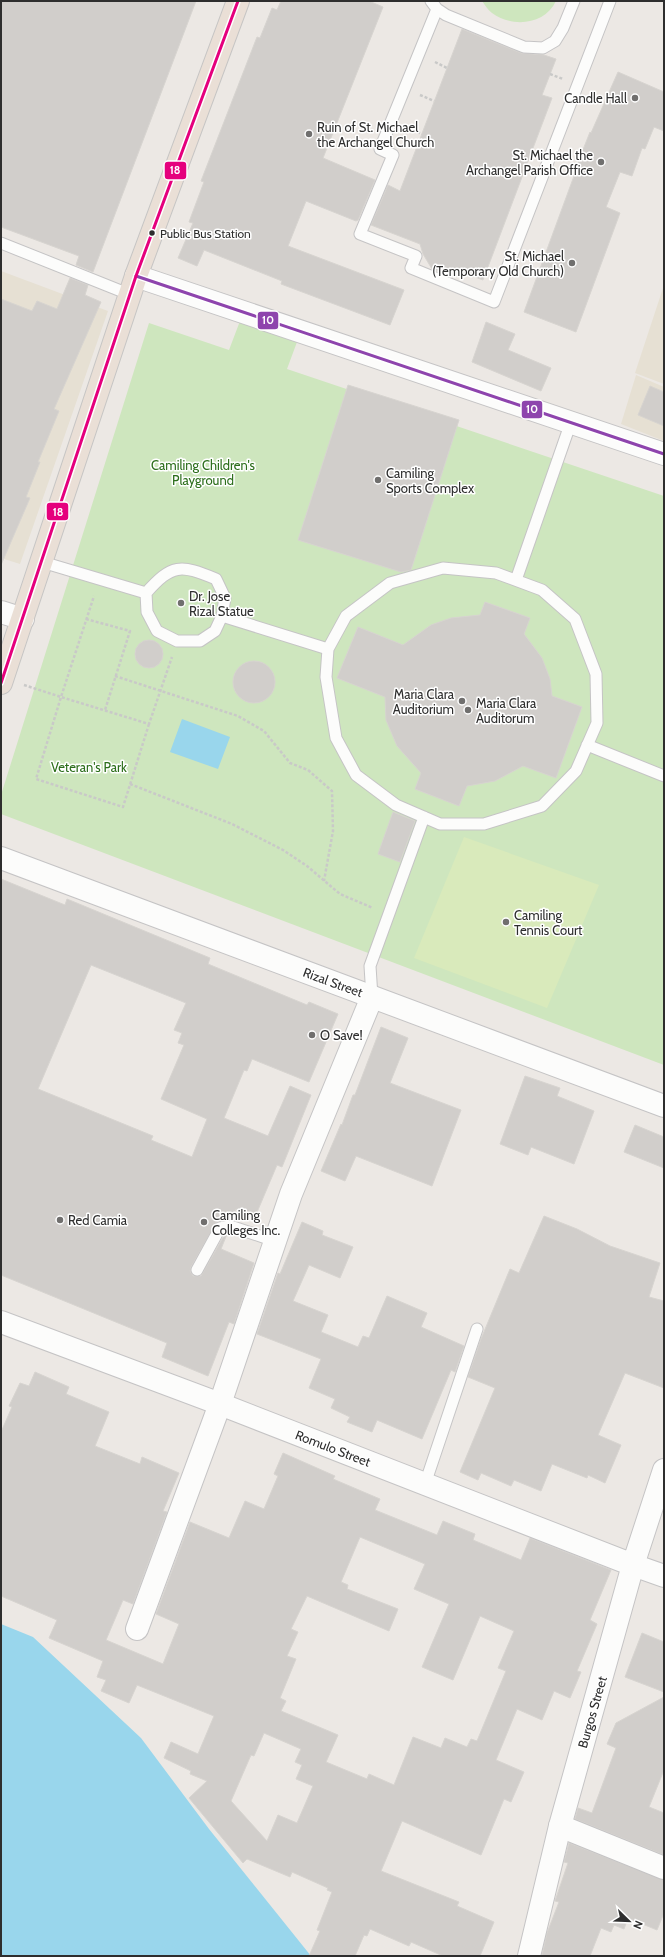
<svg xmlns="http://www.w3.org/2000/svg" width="665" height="1957" viewBox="0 0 665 1957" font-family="Cabin,sans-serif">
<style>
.education{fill:#e6e0d3}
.green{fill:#cee6be}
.pitch{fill:#d9eabb}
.water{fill:#99d6ec}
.building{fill:#d1cecb;stroke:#d7d4d0;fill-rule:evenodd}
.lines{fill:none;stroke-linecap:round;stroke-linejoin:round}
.lane-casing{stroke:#c5c4c5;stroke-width:13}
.street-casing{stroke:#c5c4c5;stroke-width:24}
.secondary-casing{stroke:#c5c4c5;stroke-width:24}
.highway-casing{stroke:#c6c5c4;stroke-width:24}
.path{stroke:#c9c9c8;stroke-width:2.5;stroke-dasharray:3 2;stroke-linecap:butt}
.lane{stroke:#fcfcfb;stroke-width:11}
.street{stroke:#fcfcfb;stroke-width:22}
.secondary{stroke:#fcfcfb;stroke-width:22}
.highway{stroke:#eadfd6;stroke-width:22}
.bus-1-casing{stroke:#fff;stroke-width:6}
.bus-2-casing{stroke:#fff;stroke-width:6}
.bus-1{stroke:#8e44ad;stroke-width:3}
.bus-2{stroke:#e5007d;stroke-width:3}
.poi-dot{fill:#706f6e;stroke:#fff;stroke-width:1.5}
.bus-dot{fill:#2e2e2e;stroke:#fff;stroke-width:1.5}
.labels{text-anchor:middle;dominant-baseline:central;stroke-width:3;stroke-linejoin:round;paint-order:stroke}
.bus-label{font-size:12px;fill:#2e2e2e;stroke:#fff;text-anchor:start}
.poi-label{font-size:13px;fill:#2e2e2e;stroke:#fff;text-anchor:start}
.park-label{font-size:13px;fill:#2c6e1b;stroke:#fff}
.street-label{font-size:13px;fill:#2e2e2e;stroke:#fff}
.line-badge{stroke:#fff;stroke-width:1.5}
.badge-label{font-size:11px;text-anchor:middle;font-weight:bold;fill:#fff}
</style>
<rect width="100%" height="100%" fill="#ece8e4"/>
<!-- education -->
<path class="education" d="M1,271L108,311L20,564L1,558Z
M664,285V384L635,373Z
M636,375L664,387V441L621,424Z"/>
<!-- green -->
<path class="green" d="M482,1H556C545,25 512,28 492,13C488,10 485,5 482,1Z
M240,321L297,342L287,369L664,496V1065L1,814V795L149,323L229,350Z"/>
<!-- pitch -->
<path class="pitch" d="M464,837L599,885L547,1008L414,958Z"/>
<!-- water -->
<path class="water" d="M182,719L230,737L218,769L170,752Z
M1,1624L33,1637L141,1738L209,1829L311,1956H1Z"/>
<!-- building -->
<path class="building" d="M1,1H196L93,272L76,265L79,256L1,227Z
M281,1H369L383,7L323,158L375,180L358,220L356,221L306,201L288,246L404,290L390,325L281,284L282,281L204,250L197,266L178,258L193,223L189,222L204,182L201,181L257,37L260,38L272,8L277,10Z
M462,29L521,53L544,55L556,59L542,95L552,98L483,280L467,274L448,275L432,269L423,254L420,244L371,225L388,185L400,191Z
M618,72L664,92V131L654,127L645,149L642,148L632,176L620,172L606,207L620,213L576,332L524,312L574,176L573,175L590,132L591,133Z
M70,278L88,285L85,295L101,302L54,409L59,411L38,462H40L26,497L30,498L1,565V299L32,311L37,301L57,309Z
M486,322L515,334L508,350L551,368L541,391L472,362Z
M348,385L459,420L411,570L401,572L298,540Z
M650,386L664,392V426L638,415Z
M485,602L530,618L524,634L542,658L550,679L552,696L582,707L556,778L523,766L495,781L467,786L459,806L415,789L421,773L397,746L386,720L385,697L337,678L358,627L403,645L431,625L451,618L480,615Z
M135 654a14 14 0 1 1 28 0a14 14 0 1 1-28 0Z
M233 682a21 21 0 1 1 42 0a21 21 0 1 1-42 0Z
M393,812L415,821L400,862L378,854Z
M1,879L65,905L67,899L210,958L208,964L307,1005L309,1002L338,1014L309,1082L252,1059L247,1071L244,1070L224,1118L268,1136L290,1086L311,1095L282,1167L277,1165L255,1217L236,1209L232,1219L216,1223L191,1267L190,1271L193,1276H201L225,1234H227L221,1249L254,1263L234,1324L229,1322L208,1376L162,1357L167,1343L1,1275ZM91,965L186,1003L174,1030L182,1033L178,1043L184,1045L161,1099L207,1119L192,1157L151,1140L153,1136L38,1089Z
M381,1027L408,1038L390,1083L461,1110L432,1186L356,1156L345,1181L321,1171L341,1124L342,1125L353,1095H355Z
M525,1076L560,1088L557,1096L594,1111L574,1164L531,1147L528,1155L500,1144Z
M635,1125L664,1137V1168L624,1152Z
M544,1216L577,1229L610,1246L660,1263L649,1297L664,1301V1388L625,1373L598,1435L621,1445L605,1483L588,1475L587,1478L552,1464L541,1491L514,1480L511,1486L481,1473L478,1480L460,1472L495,1388L468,1377L481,1339L510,1269L519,1273Z
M302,1222L323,1231L322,1235L353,1247L340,1278L309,1265L293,1301L328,1315L321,1332L358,1347L363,1336L369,1338L387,1296L427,1313L421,1327L464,1346L455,1372L451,1370L422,1439L377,1420L372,1432L347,1422L350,1417L331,1408L335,1399L309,1388L321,1359L257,1334L278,1273L280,1274Z
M35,1372L69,1387L66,1394L109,1412L95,1446L140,1464L142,1457L179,1473L163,1511L167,1512L133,1604L123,1600L106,1640L163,1664L179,1624L156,1614L190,1522L229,1538L245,1501L264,1509L278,1476L274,1474L283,1453L335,1476L333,1479L380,1499L375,1510L437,1535L443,1521L475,1534L473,1540L521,1560L530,1538L611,1570L590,1620L597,1624L577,1671L581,1672L570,1698L554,1691L542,1720L517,1709L496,1760L524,1772L511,1802L504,1799L481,1855L402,1821L381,1871L459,1902L457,1906L494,1922L480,1956H443L411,1942L409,1946L370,1929L367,1936L364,1935L355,1956H309L320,1931L317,1930L332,1892L327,1890L328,1888L292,1872L290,1877L247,1859L243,1863L189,1798L207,1781L190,1774L191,1771L164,1758L171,1742L198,1754L214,1716L137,1685L129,1703L101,1691L106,1680L97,1677L103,1661L49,1638L57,1620L1,1596V1432L12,1407L9,1406L20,1383L29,1386ZM360,1537L425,1564L414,1589L449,1604L422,1667L453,1680L480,1616L514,1631L498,1668L506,1671L477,1741L471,1739L467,1747L445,1738L441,1748L413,1737L394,1785L369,1774L367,1779L326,1762L338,1735L281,1711L286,1701L280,1698L296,1659L287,1656L298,1632L291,1629L307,1596L389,1631L398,1609L347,1589L348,1585L341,1582ZM264,1733L301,1749L295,1762L302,1765L296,1779L313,1786L297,1823L278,1815L267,1841L231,1801L251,1755L254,1756Z
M642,1633L664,1642V1692L625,1677Z
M664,1697V1770L649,1807L664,1813V1855L575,1819L578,1808L592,1813L616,1748L607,1744L616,1723Z
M569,1843L664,1880V1913L657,1930L628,1918L624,1929L614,1925L611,1932L601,1928L590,1956H542L547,1933L559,1902L555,1901L568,1863L564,1862Z"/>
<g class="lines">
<!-- lane casing -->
<g class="lane-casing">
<path id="lane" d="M431,1L437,9L446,15L524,47L543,48L555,41L563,28L574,1
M437,9L380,149L393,155L360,234L416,256L411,268L494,302L610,1
M1,243L131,295
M42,562L146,593L147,612L157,631L177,641H200L215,631L222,616L225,598L216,579C180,564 172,564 146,593
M516,580L571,422
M222,616L328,649L326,677L336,738L356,775L396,805L440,824H484L542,806L576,771L597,723L596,674L575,619L542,590L496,573L443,568L390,583L346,616L328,649
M587,745L664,776
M372,997L370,966L424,817
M197,1270L220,1228L230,1226L275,1241
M425,1484L477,1329"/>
</g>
<!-- street casing -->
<g class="street-casing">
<path id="street" d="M136,276L664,454
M1,612L23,619
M633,1565L664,1576
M137,1629L220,1404L291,1194L372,997
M560,1826L664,1868"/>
</g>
<!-- secondary casing -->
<g class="secondary-casing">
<path id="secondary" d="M1,858L664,1106
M1,1322L220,1404L633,1565
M529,1956L560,1826L633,1565L664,1470"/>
</g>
<!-- highway casing -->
<g class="highway-casing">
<path id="highway" d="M1,683L136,276L238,1"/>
</g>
<!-- path -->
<path class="path" d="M435,62L447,68
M550,74L563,79
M420,95L434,101
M408,128L422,134
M86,619L130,631L105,710
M115,676L238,716L264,731L290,763L308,770L332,791L333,831L324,881
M24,685L61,697L94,596
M149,724L123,807L36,779L61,697L149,724L172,657
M130,784L232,824L283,850L307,866L340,894L373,908"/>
<!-- lane -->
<use href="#lane" class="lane"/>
<!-- street -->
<use href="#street" class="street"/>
<!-- secondary -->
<use href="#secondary" class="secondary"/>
<!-- highway -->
<use href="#highway" class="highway"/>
<!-- bus-1 casing -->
<g class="bus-1-casing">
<path id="bus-1" d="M136,276L664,454"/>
</g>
<!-- bus-2 casing -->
<g class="bus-2-casing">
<path id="bus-2" d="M1,683L136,276L238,1"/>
</g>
<!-- bus-1 -->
<use href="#bus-1" class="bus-1"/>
<!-- bus-2 -->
<use href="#bus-2" class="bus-2"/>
</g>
<!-- markers -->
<g class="poi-dot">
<circle cx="635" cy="98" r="4"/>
<circle cx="309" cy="134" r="4"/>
<circle cx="601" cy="162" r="4"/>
<circle cx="572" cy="263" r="4"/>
<circle cx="378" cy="480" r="4"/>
<circle cx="181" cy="603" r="4"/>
<circle cx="462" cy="701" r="4"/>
<circle cx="468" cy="710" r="4"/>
<circle cx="506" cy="922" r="4"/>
<circle cx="312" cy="1035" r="4"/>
<circle cx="60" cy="1220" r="4"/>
<circle cx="204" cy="1222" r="4"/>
</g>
<circle class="bus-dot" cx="152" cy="233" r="3.5"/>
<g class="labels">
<!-- bus labels -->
<g class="bus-label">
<text x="160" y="233">Public Bus Station</text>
</g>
<!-- poi labels -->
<g class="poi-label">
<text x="627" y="98" text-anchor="end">Candle Hall</text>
<text x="317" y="127">Ruin of St. Michael<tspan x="317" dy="15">the Archangel Church</tspan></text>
<text x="593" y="155" text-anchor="end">St. Michael the<tspan x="593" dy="15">Archangel Parish Office</tspan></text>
<text x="564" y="256" text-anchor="end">St. Michael<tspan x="564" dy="15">(Temporary Old Church)</tspan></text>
<text x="386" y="473">Camiling<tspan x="386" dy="15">Sports Complex</tspan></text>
<text x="189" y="596">Dr. Jose<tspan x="189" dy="15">Rizal Statue</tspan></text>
<text x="454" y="694" text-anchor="end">Maria Clara<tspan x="454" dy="15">Auditorium</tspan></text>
<text x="476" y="703">Maria Clara<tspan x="476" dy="15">Auditorum</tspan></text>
<text x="514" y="915">Camiling<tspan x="514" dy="15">Tennis Court</tspan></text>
<text x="320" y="1035">O Save!</text>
<text x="212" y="1215">Camiling<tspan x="212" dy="15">Colleges Inc.</tspan></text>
<text x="68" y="1220">Red Camia</text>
</g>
<!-- park labels -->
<g class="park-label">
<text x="203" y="465">Camiling Children's<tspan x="203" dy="15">Playground</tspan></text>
<text x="89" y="767">Veteran's Park</text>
</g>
<!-- street labels -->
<g class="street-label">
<text transform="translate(333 982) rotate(20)">Rizal Street</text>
<text transform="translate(333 1448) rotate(21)">Romulo Street</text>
<text transform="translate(592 1712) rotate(-74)">Burgos Street</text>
</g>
</g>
<g class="line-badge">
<rect x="164" y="161" width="23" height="19" rx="4" fill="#e5007d"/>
<rect x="257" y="311" width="22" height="19" rx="4" fill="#8e44ad"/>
<rect x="521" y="400" width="22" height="19" rx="4" fill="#8e44ad"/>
<rect x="46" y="502" width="23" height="19" rx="4" fill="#e5007d"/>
</g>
<g class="badge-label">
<text x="175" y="174">18</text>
<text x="268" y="324">10</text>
<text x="532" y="413">10</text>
<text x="58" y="516">18</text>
</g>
<!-- border -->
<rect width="665" height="1957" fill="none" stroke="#2e2e2e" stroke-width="4"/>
<!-- north arrow -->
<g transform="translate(629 1921) rotate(113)" stroke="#ffffff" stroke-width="3" paint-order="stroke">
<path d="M0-3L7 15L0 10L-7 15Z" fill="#2e2e2e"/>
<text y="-6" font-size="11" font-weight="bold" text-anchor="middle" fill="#2e2e2e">N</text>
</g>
</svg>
